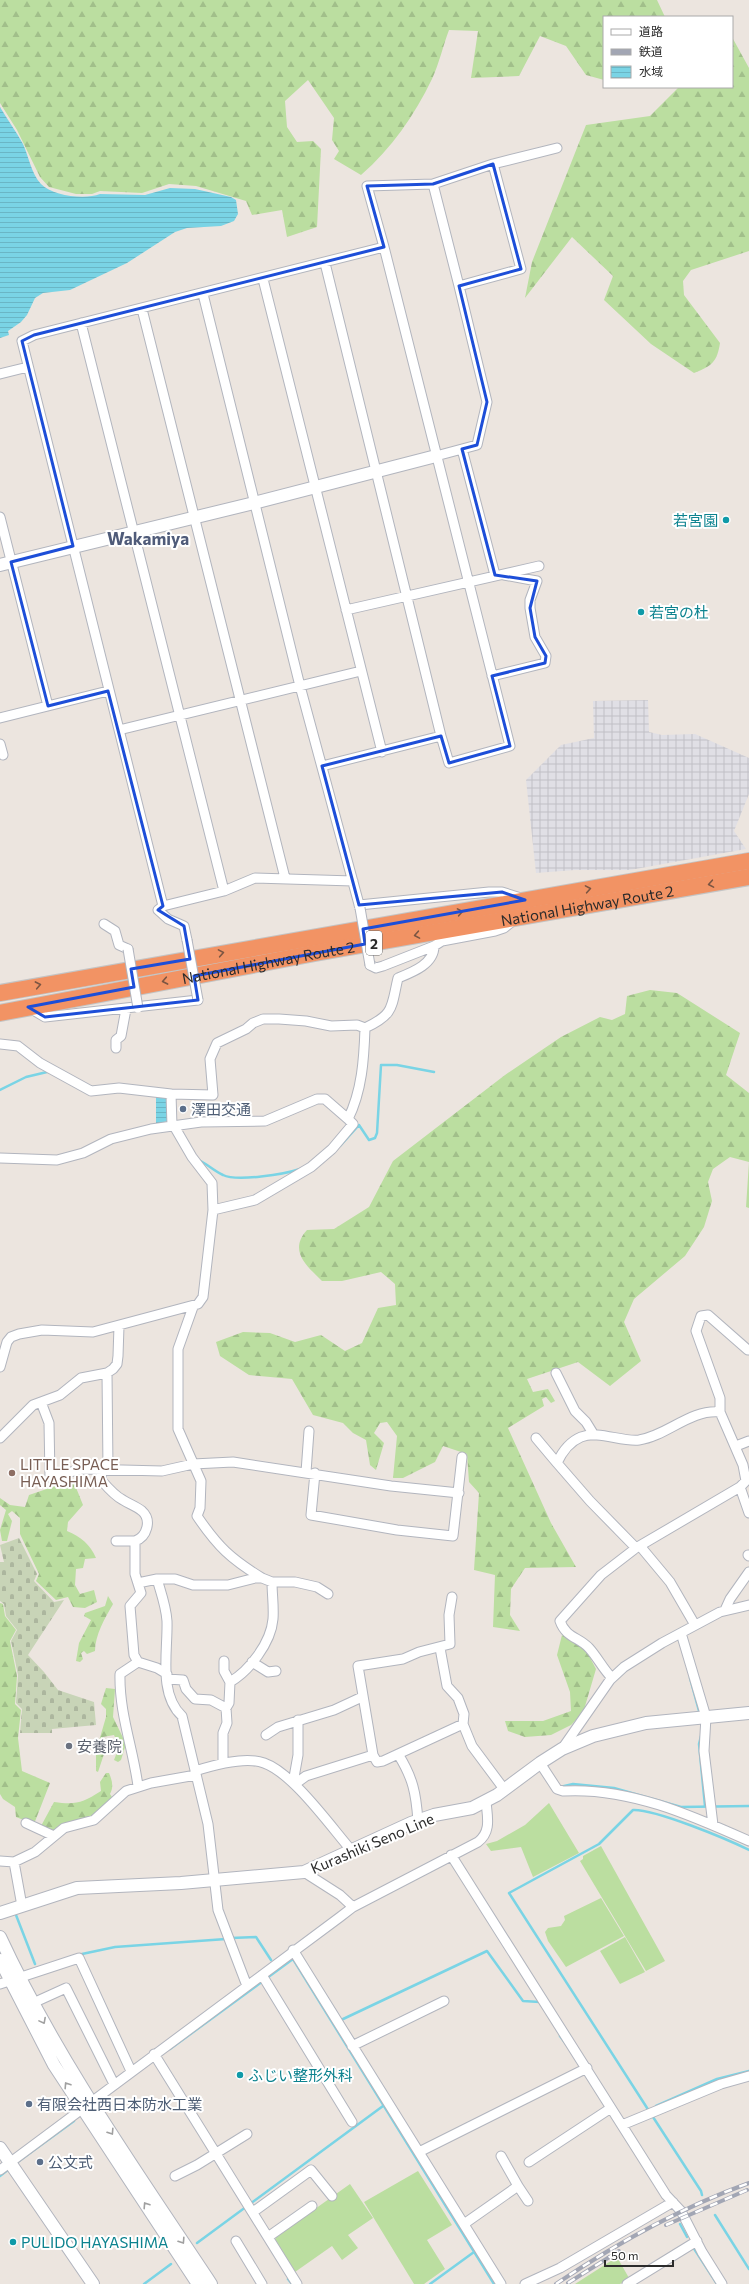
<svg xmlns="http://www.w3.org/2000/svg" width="749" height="2284" viewBox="0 0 749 2284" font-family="Commissioner,'Noto Sans JP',sans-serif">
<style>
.industrial{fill:url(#industrial-grid)}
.grass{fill:#bbdea0}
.forest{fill:url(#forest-firs)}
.cemetery{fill:url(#cemetery-stones)}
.water{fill:url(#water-rules)}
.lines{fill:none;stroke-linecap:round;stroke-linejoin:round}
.stream{stroke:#7ad4e5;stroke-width:2.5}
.street-casing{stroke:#b2b5be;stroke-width:11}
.secondary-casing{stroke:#b2b5be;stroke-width:14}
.highway-casing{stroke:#c4c4c4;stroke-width:18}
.street{stroke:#fff;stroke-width:9}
.secondary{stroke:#fff;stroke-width:12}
.highway{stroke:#f29364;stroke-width:16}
.rail-casing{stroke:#a2a6b4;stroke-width:4}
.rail{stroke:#fff;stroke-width:2.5;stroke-dasharray:8;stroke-linecap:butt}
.street-bridge-casing{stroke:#b2b5be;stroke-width:11;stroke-linecap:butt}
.street-bridge{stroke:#fff;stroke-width:9}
.oneway{stroke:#7b5542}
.oneway2{stroke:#a0a0a0}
.marked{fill:none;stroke:#1d4ed8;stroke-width:3;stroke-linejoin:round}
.culture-dot{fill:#0f9aa8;stroke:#fff;stroke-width:1.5}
.service-dot{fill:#5c6f8a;stroke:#fff;stroke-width:1.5}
.education-dot{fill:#8d6e63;stroke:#fff;stroke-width:1.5}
.worship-dot{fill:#6b7280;stroke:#fff;stroke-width:1.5}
.labels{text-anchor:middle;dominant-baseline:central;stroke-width:4;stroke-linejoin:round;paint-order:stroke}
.shield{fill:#fff;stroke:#6b6b6b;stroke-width:1}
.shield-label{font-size:14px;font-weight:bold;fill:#2b2b2b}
.culture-label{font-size:15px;fill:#0d838f;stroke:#fff;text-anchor:start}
.street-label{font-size:15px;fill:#2b2b2b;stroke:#fff}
.service-label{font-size:15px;fill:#4e5e75;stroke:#fff;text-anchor:start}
.education-label{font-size:15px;fill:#785e54;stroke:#fff;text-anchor:start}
.worship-label{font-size:15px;fill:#5b616d;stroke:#fff;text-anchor:start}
.quarter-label{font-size:17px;font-weight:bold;fill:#4f5b79;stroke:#fff}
</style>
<defs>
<pattern id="industrial-grid" width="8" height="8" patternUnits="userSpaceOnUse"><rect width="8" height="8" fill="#e0dfe5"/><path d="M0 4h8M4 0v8" fill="none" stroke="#c0c0c5"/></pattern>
<pattern id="forest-firs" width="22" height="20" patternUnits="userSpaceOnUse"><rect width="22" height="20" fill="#bbdea0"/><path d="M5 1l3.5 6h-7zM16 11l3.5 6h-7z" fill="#a1bf8a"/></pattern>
<pattern id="cemetery-stones" width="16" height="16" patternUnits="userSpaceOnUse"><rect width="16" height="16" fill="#c8d4b7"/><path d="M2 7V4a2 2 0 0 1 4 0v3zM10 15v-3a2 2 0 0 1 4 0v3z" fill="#acb69e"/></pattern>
<pattern id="water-rules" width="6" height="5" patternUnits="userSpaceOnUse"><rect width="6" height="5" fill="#7ad4e5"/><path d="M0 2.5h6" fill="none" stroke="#6ab6c5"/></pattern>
</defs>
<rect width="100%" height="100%" fill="#ece5df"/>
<!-- industrial -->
<path class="industrial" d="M648,700L649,732L662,735L695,734L749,758V794L734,831L746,849L630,870H575L536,873L526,780L561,745L594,738L593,701Z"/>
<!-- grass -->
<path class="grass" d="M549,1803L579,1853L533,1877L521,1847L491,1851L486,1844L497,1841L525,1825Z
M601,1846L665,1961L646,1971L580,1861L583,1859V1856Z
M601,1898L624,1936L566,1967L548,1941L545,1932L548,1928L561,1926L565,1920L564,1916Z
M625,1937L645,1972L620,1984L600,1951Z
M418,2171L452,2225L427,2240L445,2269L424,2284H414L364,2202Z
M350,2184L373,2218L348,2235L358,2248L342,2260L332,2246L295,2272L274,2241L277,2236Z
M617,2257L629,2278L620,2284H575Z"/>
<!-- forest -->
<path class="forest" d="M0,0H657L665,17H604V80L586,75L566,46L540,36L519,76L471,78L478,31L449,30C443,46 439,64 432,79C414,116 392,148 361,175L334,159L339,151L332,140L334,118L308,80L285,101L287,127L297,142L313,141L321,149L317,227L287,237L282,210L252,215L246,201L196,186L169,184L142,193L100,191L92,194H76L49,187L40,177L17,130L0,103Z
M732,37L749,68V251L691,270L683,281L684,295L720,343C717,362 712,366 694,373L651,344L604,300L613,276L572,237L525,298L532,262L586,125L650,116L679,87H732Z
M650,990L677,993L740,1033L726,1075L749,1093V1208L746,1207L749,1162L730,1157L713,1169L708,1182L712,1201L704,1227L685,1256L634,1299L624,1322L641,1361L610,1386L578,1362L527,1379L533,1392L548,1389L555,1401L551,1403L546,1397L542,1399L544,1406L508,1428L551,1523L576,1567L525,1568L511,1589L510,1615L520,1631L493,1627L495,1575L474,1570L479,1493L469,1482L467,1454L443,1446L435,1462L403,1478H393L397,1436L387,1422L380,1423L374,1433L384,1443L376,1470L370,1465L366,1440L353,1433L343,1423L313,1415L292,1379L249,1375L220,1356L216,1342L243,1332L270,1333L295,1342L321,1335L345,1351L362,1343L378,1308L396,1305L395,1284L381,1272L342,1281H322C307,1266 288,1251 307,1230L334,1229L369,1207L393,1161L505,1075L561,1037L600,1017L612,1020L625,1014L627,996Z
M73,1480L83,1505L68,1522L67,1531C81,1537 90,1544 96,1558L85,1559L83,1568L76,1569L75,1585L80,1594L94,1590L97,1602L85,1608L73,1607L68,1597L56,1600L36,1581L39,1574L20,1534V1518L12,1511L8,1514L12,1521L7,1541H2L0,1530L6,1510L0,1505V1498L10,1505L25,1507L29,1495Z
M108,1596L113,1604C105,1618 95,1635 95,1651L87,1654L84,1651L81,1653L83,1659L80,1662L76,1661L79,1643L91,1620L84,1616L85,1613L105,1606Z
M0,1603L3,1604L5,1616L16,1630L10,1641L17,1676L15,1704L21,1710L18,1738L22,1771L50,1783L34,1824L16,1817L15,1807L3,1799L0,1794Z
M562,1635L586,1650L596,1669L583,1713L571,1725L551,1735L525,1737L508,1731L505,1721H543L571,1711L570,1692L557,1655Z
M106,1688L115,1689L113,1717L126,1744L121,1760L118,1762L114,1760L119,1747L114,1735L103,1737L100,1744L104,1754L98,1772L96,1771V1743L99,1741L106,1717V1709L101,1704Z
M106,1773H109C112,1780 114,1787 110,1794L112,1797L92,1818L53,1832L41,1826L54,1802C76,1805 82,1803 101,1791L100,1782Z"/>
<!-- cemetery -->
<path class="cemetery" d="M19,1538L37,1574L34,1581L54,1602L64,1600L28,1655L44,1672L58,1690L94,1702L96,1725L52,1729V1733H20L22,1709L16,1703L18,1675L11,1641L17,1630L6,1616L4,1604L0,1601V1562H4L0,1545Z"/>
<!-- water -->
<path class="water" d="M0,107C7,119 16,131 23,144C29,157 31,173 41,184C53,196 85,200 100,194L145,195L170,188L195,189L231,197L236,200L238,214L234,221L221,226L187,228L175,232L127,263L70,290L43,293L35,298L27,315L21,322L8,331L9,335L0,338Z
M156,1095H163L168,1100V1121L156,1124Z"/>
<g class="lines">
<!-- stream -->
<path class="stream" d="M0,1090L26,1077L47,1072
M340,1146L359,1125L369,1140L375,1138L377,1133L381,1065H397L434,1072
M199,1160C207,1164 214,1171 223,1175C237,1182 285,1174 300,1169
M690,1678L699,1711
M701,1736L699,1744L705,1806
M560,1787L573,1784L614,1788L681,1807L749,1806
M16,1915L35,1964
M231,1938L256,1937L271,1960
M82,1954L115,1947L226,1939
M267,1978L293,1959L494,2284
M341,2020L487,1951L523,2001L540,2002
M560,2036L572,2052
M170,2049L263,1981
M656,2106L717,2079L749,2071
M649,2111L509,1893L599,1844L633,1810C655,1809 727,1839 749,1850
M653,2117L701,2191L702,2195
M19,2161L74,2121
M0,2176L9,2169
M715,2215L749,2269
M680,2224L687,2237
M197,2243L383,2106
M693,2247L717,2284
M288,2279L292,2284
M144,2284L171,2264
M430,2284L474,2252"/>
<!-- street casing -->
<g class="street-casing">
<path id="street" d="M493,164L557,148
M433,184L459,286
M325,263L441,736
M263,279L382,752
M203,294L300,686L360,908
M142,309L285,878
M81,323L224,891
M0,374L28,367
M462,449L495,575
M0,517L48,706
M346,610L539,566
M492,676L545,663L546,656L535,637L530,608V600L537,581L504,575
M0,718L108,691
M119,730L361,671
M0,744L3,755
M322,766L441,736L449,763L510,746L384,247L367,186L433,184L493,164L521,269L459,286L487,402L477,445L436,456
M353,881L255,878L224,891L163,906L22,341L34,335L384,247
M359,905L489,892H502L524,899
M163,906L158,910L168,919L184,926L187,940
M104,924L115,931L119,945L128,949
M370,965L376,968L383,966L434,946L442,941L495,931L504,928L514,920
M28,1007L45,1017L198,1000
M365,1028C395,1014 391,1007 398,978C413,972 434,964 434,946
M0,1044L18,1046L40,1063L91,1091L119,1088L171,1094L172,1126
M116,1048V1040L121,1036L126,1009
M171,1094L213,1095L210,1059L217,1043L246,1029L253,1023L263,1019H279L306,1021L331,1026L357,1025L365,1028
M0,1158L57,1160L83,1153L111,1139L151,1129L201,1122L265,1121L317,1099H325L348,1119C362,1091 364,1059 365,1028
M213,1210L255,1200L311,1167L332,1149L353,1124L348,1119
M193,1307L178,1349V1429L201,1481L200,1508L197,1516C218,1547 231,1559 262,1578
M0,1367L7,1342L11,1337L19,1334L42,1330L93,1332L198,1304L203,1297L213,1210L212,1183L192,1157L174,1126
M107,1373L108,1469
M556,1373L575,1411L586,1422L594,1435
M41,1402L49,1423L50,1477L83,1469L162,1471L193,1464L233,1462L391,1486L459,1493
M720,1412V1398L696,1331L701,1316L708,1315L748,1350
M0,1438L33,1405L60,1395L81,1378L107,1373L113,1369L117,1364L118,1356L119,1326
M536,1438L557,1463
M736,1446L749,1441
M100,1469L102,1481C108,1488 115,1496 123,1500C129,1504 136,1506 142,1511C152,1520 147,1537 135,1541V1574L141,1593L130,1606L134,1655L138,1662L157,1668L167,1674
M306,1472L309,1431
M315,1473L311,1515L397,1530L453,1536L462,1457
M740,1487L749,1513
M116,1541H135
M640,1546L670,1582L695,1625
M748,1555L749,1556
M157,1579C161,1593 166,1606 167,1621C168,1651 158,1694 182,1716L208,1824L218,1910L247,1986
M138,1583L157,1579H175L193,1585H228L255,1578H262L272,1582H295L317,1587L328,1594
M452,1597L449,1615L450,1644L419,1652L403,1659L358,1666L373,1755L377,1762L383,1761L463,1724
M725,1610L730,1599L749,1572
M681,1633L706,1717L704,1751L713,1825
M440,1648L447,1686L458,1698L464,1714L463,1724L472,1746L504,1789
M224,1661V1671L230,1682
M138,1662L120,1674C119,1713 133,1748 138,1786
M252,1662L268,1672L276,1671
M612,1678C603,1669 598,1658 589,1648C579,1637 566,1638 560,1621L601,1575L636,1548L740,1487L746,1481L743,1465L720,1412C690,1409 667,1436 639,1440C621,1442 598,1430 581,1437C569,1442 562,1452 557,1463L590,1501L636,1548
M167,1679L183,1680L186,1689L195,1699L211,1700L226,1708
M266,1735L278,1727L334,1710L362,1697
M562,1749L610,1680L624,1667L662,1643L720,1612L749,1605
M398,1754C413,1778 416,1793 418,1821
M223,1763V1733L227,1723L226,1708L229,1703L230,1682C249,1671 271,1643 273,1619C274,1607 272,1594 272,1582
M540,1763L557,1789L563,1791C628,1787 691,1815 749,1841
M195,1771C214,1765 245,1756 264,1763C293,1773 331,1827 352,1851
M293,1783L298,1755V1720
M295,1784L306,1776L373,1755
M26,1823L54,1836
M451,1855L666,2195L681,2211L702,2252L722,2284
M0,1861L14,1862L35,1852L64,1828L94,1820L126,1791L151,1783L196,1775
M14,1862L22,1906
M304,1872L340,1895L353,1907
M293,1950L501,2284
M262,1975L352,2122
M0,1984L79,1958L131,2071
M33,2003L66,1988L114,2084
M352,2046L444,2001
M154,2054L297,2284
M622,2125L721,2084L749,2076
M419,2152L587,2068
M501,2156L518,2186
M529,2162L611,2108
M0,2170L340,1917L353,1907L478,1842C492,1831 487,1816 486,1801
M175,2176L197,2165L247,2134
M253,2212L311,2170L332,2196
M464,2224L518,2186L528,2201
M268,2237L312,2206
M236,2241L262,2284
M525,2284L560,2268L673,2202
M627,2284L697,2241"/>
</g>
<!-- secondary casing -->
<g class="secondary-casing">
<path id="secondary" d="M0,565L254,503L436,456
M0,1913L77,1888L181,1883L304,1872L411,1823L434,1815L472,1808L497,1795L540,1763L562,1749L593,1736L646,1723L749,1713
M0,1937C57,2060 136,2171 211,2284
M0,1960L54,2065L198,2284
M0,2148L93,2284"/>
</g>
<!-- highway casing -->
<g class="highway-casing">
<g id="highway">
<path d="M0,993L749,861"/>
<path id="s1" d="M0,1013L315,953L749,877"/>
</g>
</g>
<!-- street -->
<use href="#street" class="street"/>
<!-- secondary -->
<use href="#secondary" class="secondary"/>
<!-- highway -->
<use href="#highway" class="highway"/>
<!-- rail casing -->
<g class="rail-casing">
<path id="rail" d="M666,2225L747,2190
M568,2283L619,2251
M556,2284C617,2243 680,2208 749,2183"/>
</g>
<!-- rail -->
<use href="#rail" class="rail"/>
<!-- street-bridge casing -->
<g class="street-bridge-casing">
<path id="street-bridge" d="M360,908L370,965
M187,940L198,1000
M128,949L138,1008"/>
</g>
<!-- street-bridge -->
<use href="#street-bridge" class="street-bridge"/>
</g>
<!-- one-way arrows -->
<defs><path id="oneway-chevron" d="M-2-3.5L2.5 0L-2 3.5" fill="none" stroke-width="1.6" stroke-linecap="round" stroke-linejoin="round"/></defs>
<g class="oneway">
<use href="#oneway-chevron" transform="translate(711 884) rotate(170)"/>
<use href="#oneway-chevron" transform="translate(588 889) rotate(-10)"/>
<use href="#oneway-chevron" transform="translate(460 912) rotate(-10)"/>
<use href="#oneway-chevron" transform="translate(417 935) rotate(170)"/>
<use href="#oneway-chevron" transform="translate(221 953) rotate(-10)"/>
<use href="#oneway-chevron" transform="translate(165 981) rotate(169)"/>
<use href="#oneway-chevron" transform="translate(38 985) rotate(-11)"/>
</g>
<g class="oneway2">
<use href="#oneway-chevron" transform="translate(43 2021) rotate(62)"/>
<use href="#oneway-chevron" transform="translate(67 2085) rotate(-123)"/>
<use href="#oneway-chevron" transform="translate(111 2132) rotate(57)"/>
<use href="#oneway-chevron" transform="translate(146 2205) rotate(-123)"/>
<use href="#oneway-chevron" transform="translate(182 2241) rotate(57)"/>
</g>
<!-- marked area -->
<path class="marked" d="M493,164L521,269L459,286L487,402L477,445L462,449L495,575L537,581L530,608L535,637L546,656L545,663L492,676L510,746L449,763L441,736L322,766L359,905L502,892L525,900L363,929L365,944L194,976L198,1000L45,1017L28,1007L134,987L131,969L190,959L184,926L158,910L163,906L108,691L48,706L11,562L73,546L22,341L34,335L384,247L367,186L433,184Z"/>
<!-- markers -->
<g class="culture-dot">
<circle cx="726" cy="520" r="4"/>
<circle cx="641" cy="612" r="4"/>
<circle cx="240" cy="2075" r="4"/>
<circle cx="13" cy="2242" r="4"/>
</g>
<g class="service-dot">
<circle cx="183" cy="1109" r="4"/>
<circle cx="29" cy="2104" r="4"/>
<circle cx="40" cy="2162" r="4"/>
</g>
<circle class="education-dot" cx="12" cy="1473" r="4"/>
<circle class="worship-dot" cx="69" cy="1746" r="4"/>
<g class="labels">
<!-- shield labels -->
<rect class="shield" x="366" y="931" width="16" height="24" rx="3"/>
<g class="shield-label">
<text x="374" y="943">2</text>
</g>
<!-- culture labels -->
<g class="culture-label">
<text x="718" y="520" text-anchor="end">若宮園</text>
<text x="649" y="612">若宮の杜</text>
<text x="248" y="2075">ふじい整形外科</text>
<text x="21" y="2242">PULIDO HAYASHIMA</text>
</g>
<!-- street labels -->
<g class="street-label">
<text stroke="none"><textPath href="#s1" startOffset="597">National Highway Route 2</textPath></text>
<text stroke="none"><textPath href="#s1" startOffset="273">National Highway Route 2</textPath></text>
<text transform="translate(372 1843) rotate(-23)">Kurashiki Seno Line</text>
</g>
<!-- service labels -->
<g class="service-label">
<text x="191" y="1109">澤田交通</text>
<text x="37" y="2104">有限会社西日本防水工業</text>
<text x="48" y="2162">公文式</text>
</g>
<!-- education labels -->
<g class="education-label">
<text x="20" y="1464">LITTLE SPACE<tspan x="20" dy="17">HAYASHIMA</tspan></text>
</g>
<!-- worship labels -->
<g class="worship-label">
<text x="77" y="1746">安養院</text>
</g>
<!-- quarter labels -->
<g class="quarter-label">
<text x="148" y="538">Wakamiya</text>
</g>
</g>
<!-- legend -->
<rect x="603" y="16" width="130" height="72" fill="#ffffff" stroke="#aaaaaa"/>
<rect x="611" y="29" width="20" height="6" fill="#ffffff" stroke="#aaaaaa"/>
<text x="639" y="36" font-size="12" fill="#2b2b2b">道路</text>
<rect x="611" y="49" width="20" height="6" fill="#a2a6b4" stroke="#aaaaaa"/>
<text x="639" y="56" font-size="12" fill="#2b2b2b">鉄道</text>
<rect x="611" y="66" width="20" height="12" fill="url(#water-rules)" stroke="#aaaaaa"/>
<text x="639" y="76" font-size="12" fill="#2b2b2b">水域</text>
<!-- scale -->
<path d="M605 2260v6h68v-6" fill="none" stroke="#2b2b2b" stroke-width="2"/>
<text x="611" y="2260" font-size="12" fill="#2b2b2b" stroke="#ffffff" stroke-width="3" paint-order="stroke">50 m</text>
</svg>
